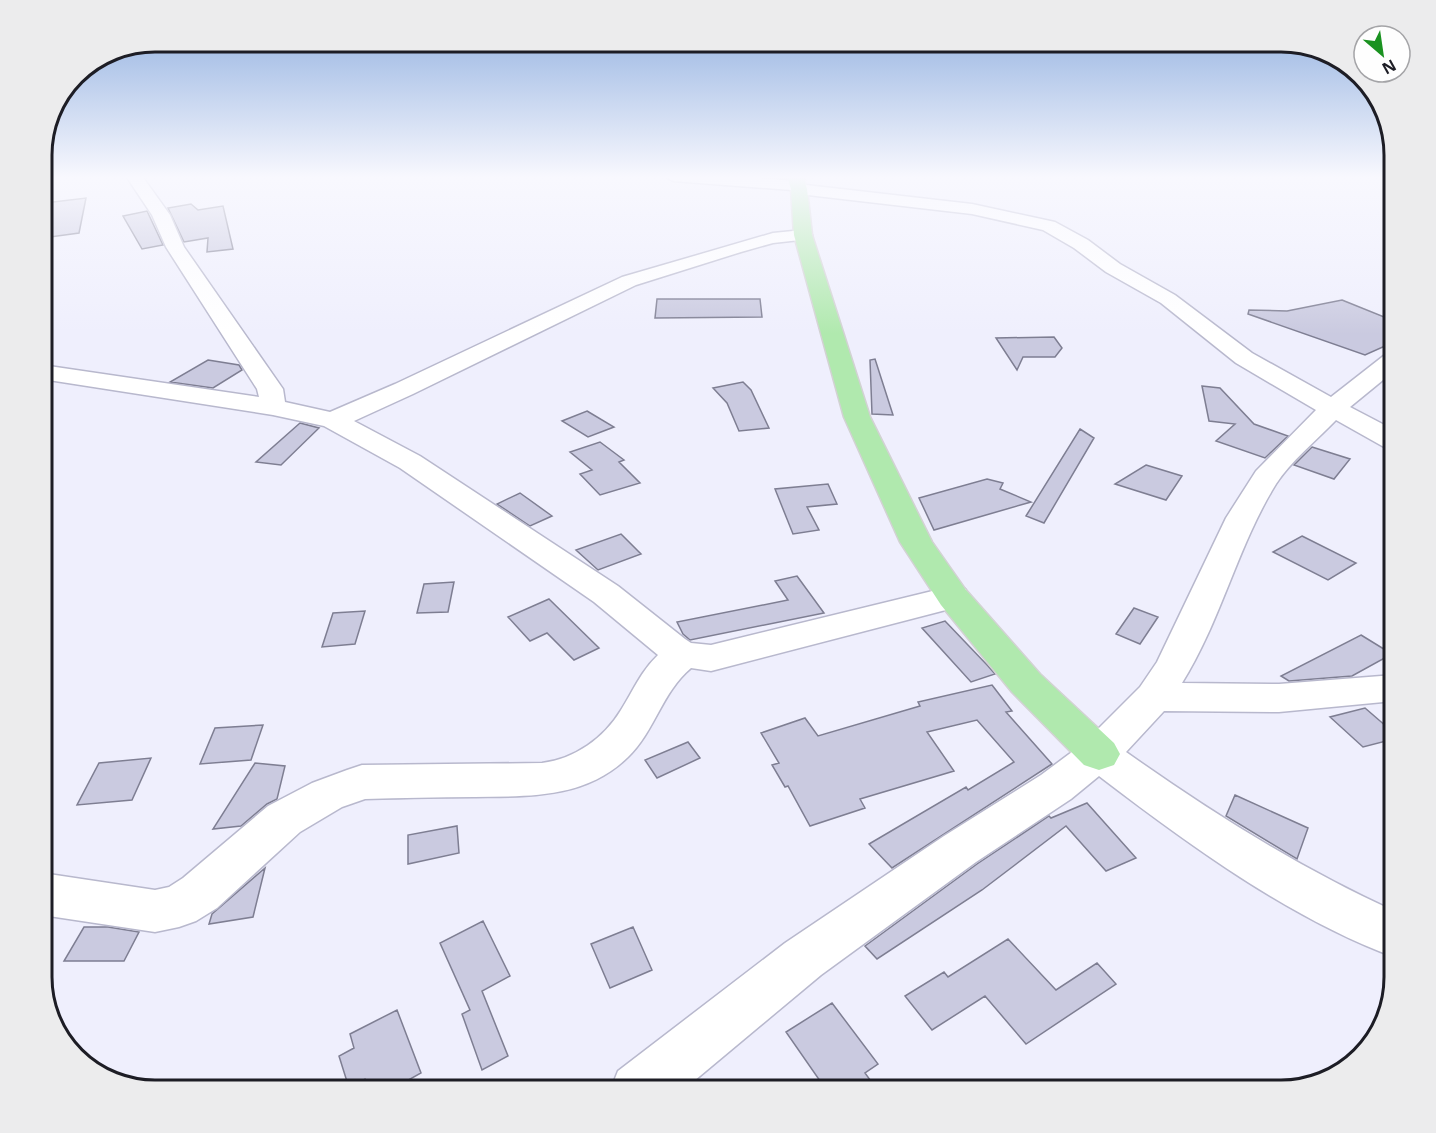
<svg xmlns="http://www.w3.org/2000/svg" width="1436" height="1133" viewBox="0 0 1436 1133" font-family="'Noto Sans',sans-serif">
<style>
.building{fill:#cacae0;stroke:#7e7e92;stroke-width:1.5}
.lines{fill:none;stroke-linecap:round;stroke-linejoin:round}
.minor-casing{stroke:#b8b8cd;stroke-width:3}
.major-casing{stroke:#d2d2d3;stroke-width:3}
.minor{fill:#fff;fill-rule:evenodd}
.major{fill:#b0e9ae;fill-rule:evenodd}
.rim{fill:none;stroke:#1d1d25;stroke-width:3}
</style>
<rect width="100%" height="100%" fill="#efeffd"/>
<!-- building -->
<path class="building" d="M86,198L79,233L43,238L45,203Z
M191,204L198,210L223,206L233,249L207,252L208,238L184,242L168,208Z
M147,211L163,245L142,249L123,216Z
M657,299H760L762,317L655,318Z
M1342,300L1384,317L1394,314V342L1365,355L1248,314L1249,310L1287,311Z
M1054,337L1062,348L1055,357H1023L1017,370L996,338Z
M875,359L893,415L872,414L870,360Z
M208,360L239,365L242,370L213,388L170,382Z
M743,382L751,390L769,428L739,431L727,403L713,388Z
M1202,386L1220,388L1254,424L1288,436L1265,458L1216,441L1235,424L1209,421Z
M587,411L614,427L588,437L562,421Z
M300,423L319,428L281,465L256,462Z
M1080,429L1094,438L1044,523L1026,516Z
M600,442L624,460L619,462L640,483L600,495L580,474L592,470L570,452Z
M1312,447L1350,459L1334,479L1294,465Z
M1146,465L1182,476L1166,500L1115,484Z
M987,479L1003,483L1000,489L1031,502L934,530L919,498Z
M828,484L837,504L807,507L819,530L793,534L775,489Z
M520,493L552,516L530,526L497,504Z
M621,534L641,554L598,570L576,550Z
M1302,536L1356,563L1328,580L1273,552Z
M797,576L824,613L690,640L683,634L677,622L788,600L775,581Z
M454,582L448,612L417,613L424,584Z
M549,599L599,648L574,660L547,633L530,641L508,617Z
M1134,608L1158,617L1140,644L1116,634Z
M365,611L355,644L322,647L333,613Z
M945,621L988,666L995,674L971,682L922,628Z
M1361,635L1392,654L1352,676L1289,681L1281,676Z
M992,685L1012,711L1006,712L1052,764L892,868L869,844L966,787L968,790L1014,762L977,720L927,732L954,771L860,799L865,808L810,826L788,786L785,787L772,765L779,763L761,733L805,718L818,736L920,706L918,702Z
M1365,708L1394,733V739L1363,747L1330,717Z
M263,725L251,760L200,764L215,728Z
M688,742L700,758L657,778L645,760Z
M151,758L132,800L77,805L99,763Z
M255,763L285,766L277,799L267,804L241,826L213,829Z
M1235,795L1308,828L1297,859L1226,816Z
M1087,803L1136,858L1106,871L1066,826L982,890L877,959L865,946L977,864L1049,816L1051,818Z
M457,826L459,853L408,864V835Z
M265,868L253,917L209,924L212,914Z
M483,921L510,976L482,991L508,1056L482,1070L462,1014L470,1010L440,943Z
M84,927H108L139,932L124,961H64Z
M633,927L652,970L610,988L591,944Z
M1008,939L1056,990L1097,963L1116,984L1026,1044L985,996L932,1030L905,996L944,972L948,977Z
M832,1003L878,1064L865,1073L878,1091H827L786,1032Z
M397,1010L421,1073L389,1091H369L365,1079L349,1088L339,1056L354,1048L350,1034Z"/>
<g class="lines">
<!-- minor casing -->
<g class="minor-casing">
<path id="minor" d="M126,176H142L170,215L184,247L283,389L285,402L330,412L395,384L622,277L773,233L803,230L809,231L812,235L809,239L773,243L741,252L636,285L413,394L354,421L420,456L618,586L685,639L691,643L711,645L953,586L965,589L970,597L965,605L711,671L691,668C662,692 655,731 628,757C585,799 530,796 474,797C438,797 401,798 365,799L342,807L300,832L217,908L196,921L179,927L155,932L42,915V873L155,890L169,887L183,878L268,806L312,783L347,770L362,765L542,763C575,759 604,738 621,710C633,691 641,671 658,655L594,602L400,468L324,426L273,415L42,379V365L259,397L257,389L166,247L152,215Z
M665,176H728L799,181L806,185L972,204L1055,222L1088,240L1120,264L1175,295L1252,353L1331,397L1386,354L1394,352V371L1350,407L1394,430V449L1384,447L1336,420C1317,440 1290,462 1276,484C1237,547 1221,621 1182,683L1279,684L1394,675V701L1279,712L1164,711L1126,752C1211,812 1299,868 1394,911V957C1289,918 1188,844 1099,776L1071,799L976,862L821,975L682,1091H610L618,1071L785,943L944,836L1041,775L1084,743L1140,687L1157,662L1226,518L1256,471L1316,410L1236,363L1161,303L1106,272L1074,248L1043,230L972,214L799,194L792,190L673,181Z"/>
</g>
<!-- major casing -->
<g class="major-casing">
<path id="major" d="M787,176H803L807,189L812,235L870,417L932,542L965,589L1040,674L1114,743L1120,754L1114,765L1099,770L1084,765L1012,692L941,605L900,542L844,417L794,235L791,189Z"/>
</g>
<!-- minor -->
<use href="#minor" class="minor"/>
<!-- major -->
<use href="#major" class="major"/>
</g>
<!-- sky -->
<linearGradient id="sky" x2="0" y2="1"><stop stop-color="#8bacde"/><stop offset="0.53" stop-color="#f8f8fe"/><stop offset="1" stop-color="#f8f8fe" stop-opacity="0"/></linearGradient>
<rect width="1436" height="334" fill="url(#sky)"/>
<!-- crop -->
<path d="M0 0H1436V1133H0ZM155 52H1281A103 103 0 0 1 1384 155V977A103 103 0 0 1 1281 1080H155A103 103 0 0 1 52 977V155A103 103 0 0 1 155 52Z" fill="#ececed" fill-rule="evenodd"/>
<path class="rim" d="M155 52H1281A103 103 0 0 1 1384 155V977A103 103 0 0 1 1281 1080H155A103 103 0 0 1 52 977V155A103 103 0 0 1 155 52Z"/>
<!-- north arrow -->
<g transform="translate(1382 54) rotate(151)"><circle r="28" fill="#fefefe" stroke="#a4a4a7" stroke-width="1.5"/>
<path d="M0-4.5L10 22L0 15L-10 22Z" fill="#1a9220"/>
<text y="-9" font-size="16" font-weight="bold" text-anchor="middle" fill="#1d1d25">N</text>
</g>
</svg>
